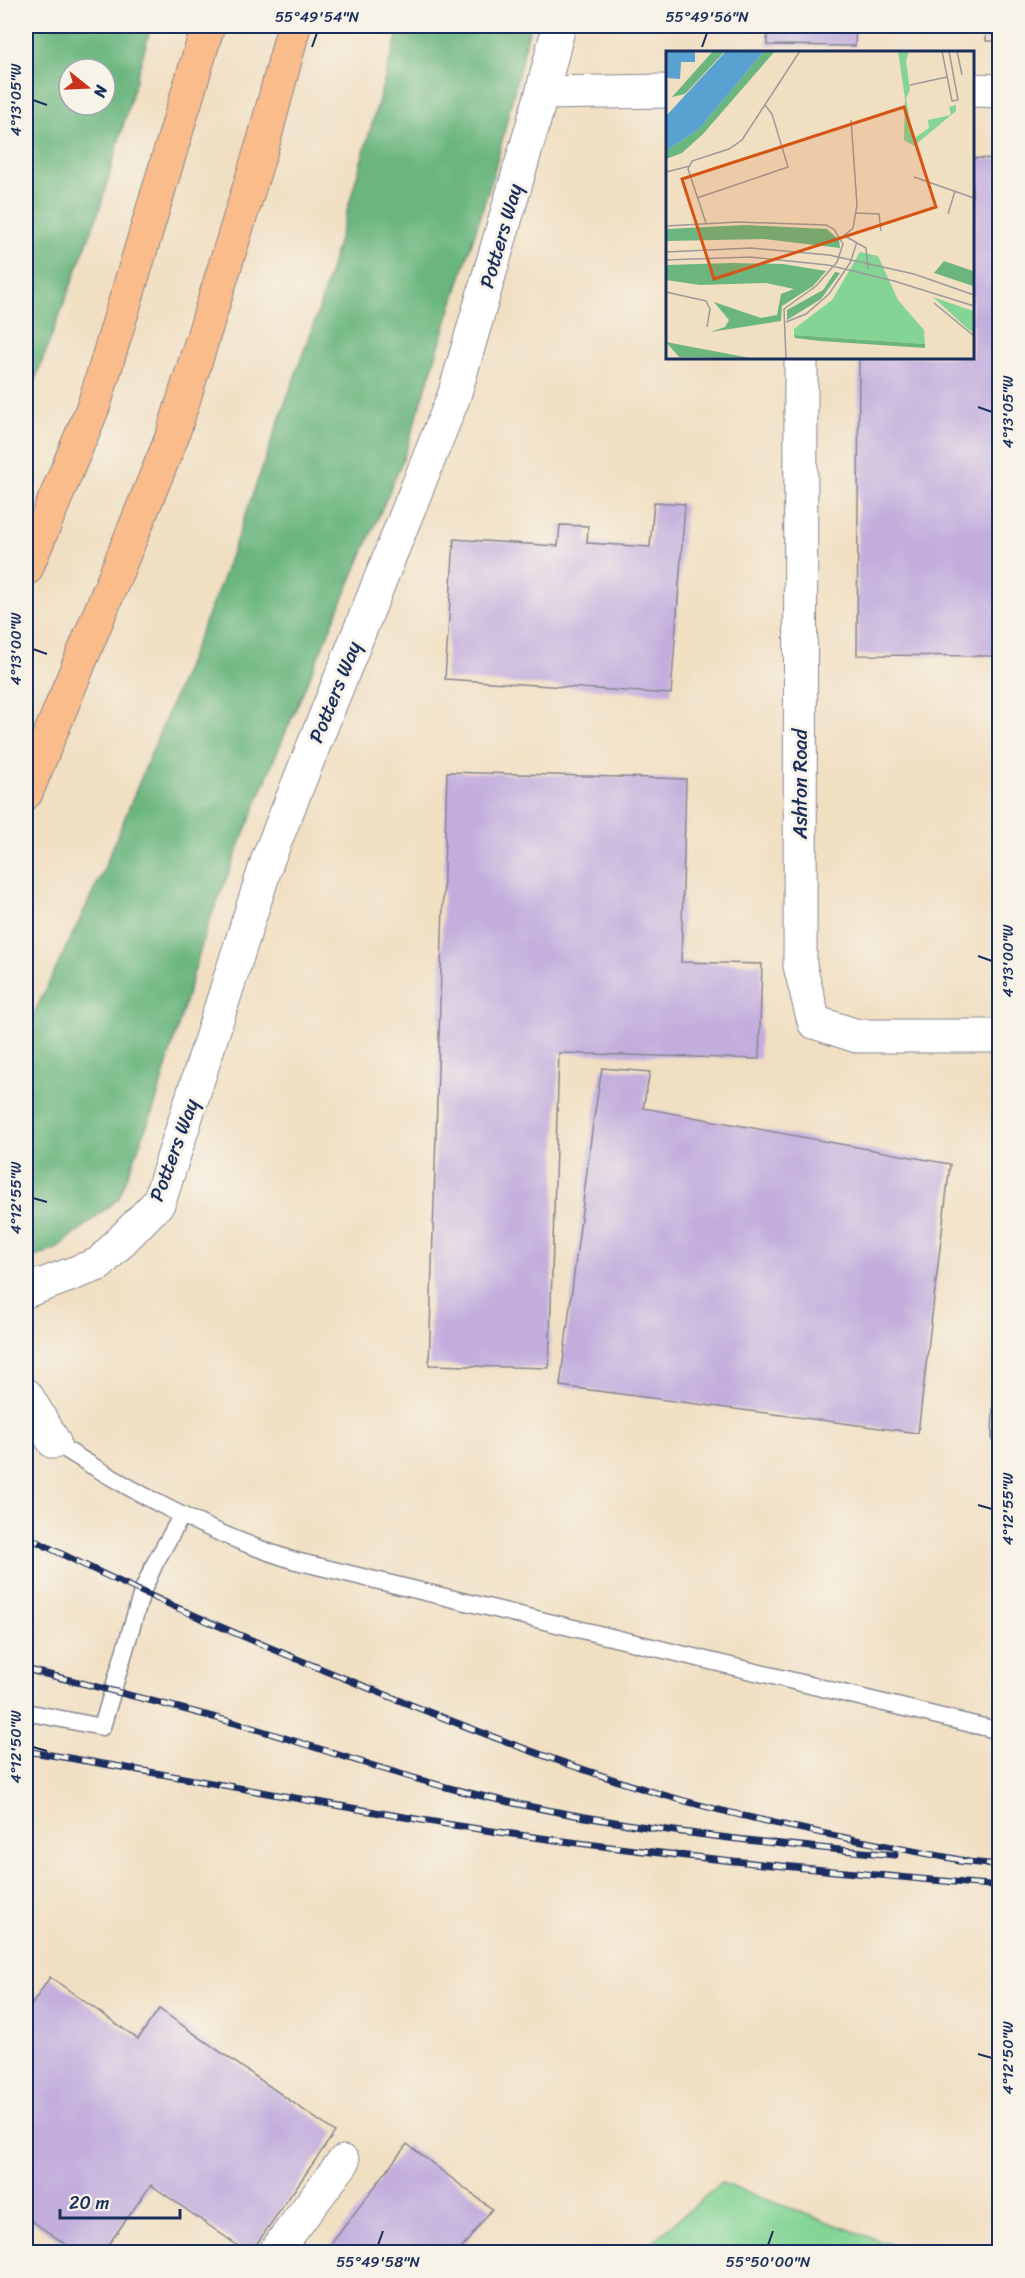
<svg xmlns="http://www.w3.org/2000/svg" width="1025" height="2278" viewBox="0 0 1025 2278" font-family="Sriracha,sans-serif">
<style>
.green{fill:#83d495;stroke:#4f827a;stroke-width:1.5}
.forest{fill:#6ab67e;stroke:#42726e;stroke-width:1.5;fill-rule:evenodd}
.building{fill:#c2addd}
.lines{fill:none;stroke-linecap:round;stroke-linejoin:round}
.service-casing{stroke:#868790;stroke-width:19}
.minor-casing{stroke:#868790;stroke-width:35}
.motorway-casing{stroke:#868790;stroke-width:35}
.service{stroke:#fff;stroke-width:16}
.minor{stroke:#fff;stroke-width:33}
.motorway{stroke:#fabc8b;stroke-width:33}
.rail-casing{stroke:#1b2f5e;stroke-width:7}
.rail{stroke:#f7f3e8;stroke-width:4.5;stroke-dasharray:14;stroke-linecap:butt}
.ticks{fill:none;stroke:#1b2f5e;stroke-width:2}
.labels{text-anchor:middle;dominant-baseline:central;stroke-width:6;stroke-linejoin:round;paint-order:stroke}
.street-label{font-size:20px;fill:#1b2f5e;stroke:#f7f3e8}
.inset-road{fill:none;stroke:#9b999a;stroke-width:1.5}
.view{fill:#d45514;fill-opacity:0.15;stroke:#d45514;stroke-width:3}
.inset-edge{fill:none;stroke:#1b2f5e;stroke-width:3}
.neatline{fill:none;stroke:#1b2f5e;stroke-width:2}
.ticks-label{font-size:15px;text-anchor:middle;fill:#1b2f5e}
</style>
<rect width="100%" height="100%" fill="#f7f3e8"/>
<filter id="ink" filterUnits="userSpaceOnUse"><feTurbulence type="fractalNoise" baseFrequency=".0167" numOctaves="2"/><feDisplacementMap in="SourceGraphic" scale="12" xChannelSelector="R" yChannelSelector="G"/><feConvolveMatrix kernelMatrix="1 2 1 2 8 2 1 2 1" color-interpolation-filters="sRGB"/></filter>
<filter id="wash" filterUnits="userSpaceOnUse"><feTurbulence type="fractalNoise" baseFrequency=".008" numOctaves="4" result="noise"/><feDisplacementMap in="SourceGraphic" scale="24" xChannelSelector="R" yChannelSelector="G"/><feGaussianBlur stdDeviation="1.35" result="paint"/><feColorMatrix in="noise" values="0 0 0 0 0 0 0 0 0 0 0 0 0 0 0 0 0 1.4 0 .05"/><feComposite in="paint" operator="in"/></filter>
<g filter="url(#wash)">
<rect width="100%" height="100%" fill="#f1dfc2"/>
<!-- green -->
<path class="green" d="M721,2183L911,2252H640Z"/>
<!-- forest -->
<path class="forest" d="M26,26H151L100,208L26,404ZM69,69H105V105H69Z
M400,26H530L495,169L404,457L273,762L207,927L155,1105L119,1198L56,1249L26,1260V1030L101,876L222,580L319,309Z"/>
<g id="blocks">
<!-- building -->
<path class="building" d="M767,26H856L855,46L767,45Z
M986,26H1000V41H986Z
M972,158L1000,159V656L857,655L859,357H972Z
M654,502L685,504L671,694L445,679L454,539L558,546L560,525L588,526L587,543L650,547Z
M447,772L686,779L681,962L762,964L759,1059L559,1053L549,1368L429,1365Z
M602,1068L650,1072L643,1108L950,1164L918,1433L560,1386L593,1123Z
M998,1224H1000V1440H992Z
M50,1977L138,2039L159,2009L335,2132L251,2252H247L151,2185L103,2252H77L26,2217V2013Z
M407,2144L492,2209L459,2252H325Z"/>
</g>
</g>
<g filter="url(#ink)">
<use href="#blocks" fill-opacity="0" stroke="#868790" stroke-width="1.5"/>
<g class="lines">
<!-- service casing -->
<g class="service-casing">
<path id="service" d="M54,1442C129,1490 207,1533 292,1560L1000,1731
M26,1712L102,1727L142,1592L155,1563L182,1515"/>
</g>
<!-- minor casing -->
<g class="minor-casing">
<path id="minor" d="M972,90L1000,91
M542,93L668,91
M801,357L800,966L814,1022L857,1036H1000
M26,1291L99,1264L159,1202L268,859L454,396L542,93L559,26
M26,1395L54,1442
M275,2252L343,2162"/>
</g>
<!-- motorway casing -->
<g class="motorway-casing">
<path id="motorway" d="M26,569L94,405L208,26
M26,793L172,437L264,140L294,26"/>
</g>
<!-- service -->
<use href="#service" class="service"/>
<!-- minor -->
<use href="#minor" class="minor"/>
<!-- motorway -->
<use href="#motorway" class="motorway"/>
<!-- rail casing -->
<g class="rail-casing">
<path id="rail" d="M26,1536C133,1591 244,1638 356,1683C458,1724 561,1765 667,1796C765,1824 866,1842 966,1861
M26,1669C100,1688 175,1706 249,1727C320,1748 390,1773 461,1791C603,1826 749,1842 895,1855
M26,1751C170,1774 314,1803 459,1826C638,1854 819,1870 1000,1886
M958,1861L1000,1865"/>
</g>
<!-- rail -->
<use href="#rail" class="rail"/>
</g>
</g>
<!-- ticks -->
<path class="ticks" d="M312,47L317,33M702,47L707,33M33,100L47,105M978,407L992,412M33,649L47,654M978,956L992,961M33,1198L47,1202M978,1505L992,1509M33,1747L47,1751M978,2054L992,2058M378,2245L383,2231M768,2245L773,2231"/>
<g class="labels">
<!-- street labels -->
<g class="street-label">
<text transform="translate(501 236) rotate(-74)">Potters Way</text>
<text transform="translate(335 692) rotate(-68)">Potters Way</text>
<text transform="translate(800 784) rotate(-90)">Ashton Road</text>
<text transform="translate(174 1150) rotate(-70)">Potters Way</text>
</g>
</g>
<!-- overview -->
<g transform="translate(666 51)">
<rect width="308" height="308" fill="#f1dfc2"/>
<path d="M232,0H243L240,10L244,39L240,47L247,88L263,77L262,69L285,64L283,56L290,54V60L248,95L238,89L239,48ZM194,201L212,205L232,249L258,279L259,293L128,284V278L166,249ZM267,246L307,260V281L303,279Z" fill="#83d495"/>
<path d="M47,0H59L19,43L6,46ZM98,0H109L37,83L16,102L0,108V100L33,78ZM80,174L161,178L173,189L174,197L98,188L0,190V178ZM278,210L307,220V235L268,222ZM65,212L117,213L160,220L147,235L116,255L115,270L44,281L59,276L63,269L48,251L95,267L111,264L115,243L128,238L100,232L34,234L0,229V214ZM169,221L174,222L155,248L121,269V259L157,239ZM128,284L259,293V297L154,290L129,287ZM0,291L84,307L13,306Z" fill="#6ab67e"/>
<path d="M1,0H29V11H15L14,28L0,27ZM60,0H98L33,78L0,100V65Z" fill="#59a1d0"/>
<path class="inset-road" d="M276,0L286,50M283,0L292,49L286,50M291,0L296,24M244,34L281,26M0,121L24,115M248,126L308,147M31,147L122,116L106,63L99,54M190,162L213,163L215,180M282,163L289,140M40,172L22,118L26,110L63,98L76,89L134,0M0,175L72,171L160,174L168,178L177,193L171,211L150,235L118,258L120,308M179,185L200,197L202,218M175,187L187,177L191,154L185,69M0,201L85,197L163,204L248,223L308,244M0,209L84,206L162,214L228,230L308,255M0,241L40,250L44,258L41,276M268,252L308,285M120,271L140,263L163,243L184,212L191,191"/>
<path class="view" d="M238,56L270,156L48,228L16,128Z"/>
<rect width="308" height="308" class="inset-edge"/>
</g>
<!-- margin -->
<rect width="1025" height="2278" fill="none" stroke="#f7f3e8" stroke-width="66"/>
<!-- north arrow -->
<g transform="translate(87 87) rotate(108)"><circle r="28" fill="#f7f3e8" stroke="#9fa5b1" stroke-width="1.5"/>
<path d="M0-4.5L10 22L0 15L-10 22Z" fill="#c8321e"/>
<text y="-9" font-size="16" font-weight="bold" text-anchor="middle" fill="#1b2f5e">N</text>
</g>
<!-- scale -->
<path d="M60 2209v9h120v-9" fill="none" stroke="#1b2f5e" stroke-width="3"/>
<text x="69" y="2209" font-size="18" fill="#1b2f5e" stroke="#f7f3e8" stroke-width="4.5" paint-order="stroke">20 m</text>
<rect x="33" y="33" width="959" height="2212" class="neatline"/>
<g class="ticks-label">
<text x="317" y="22">55°49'54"N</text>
<text x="707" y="22">55°49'56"N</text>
<text transform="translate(16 100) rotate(-90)" y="5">4°13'05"W</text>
<text transform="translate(1008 412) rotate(-90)" y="5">4°13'05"W</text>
<text transform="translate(16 649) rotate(-90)" y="5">4°13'00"W</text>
<text transform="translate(1008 961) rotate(-90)" y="5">4°13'00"W</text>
<text transform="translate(16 1198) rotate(-90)" y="5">4°12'55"W</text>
<text transform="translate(1008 1509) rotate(-90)" y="5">4°12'55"W</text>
<text transform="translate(16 1747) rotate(-90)" y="5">4°12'50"W</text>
<text transform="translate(1008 2058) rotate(-90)" y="5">4°12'50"W</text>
<text x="378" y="2267">55°49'58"N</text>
<text x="768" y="2267">55°50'00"N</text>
</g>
</svg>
